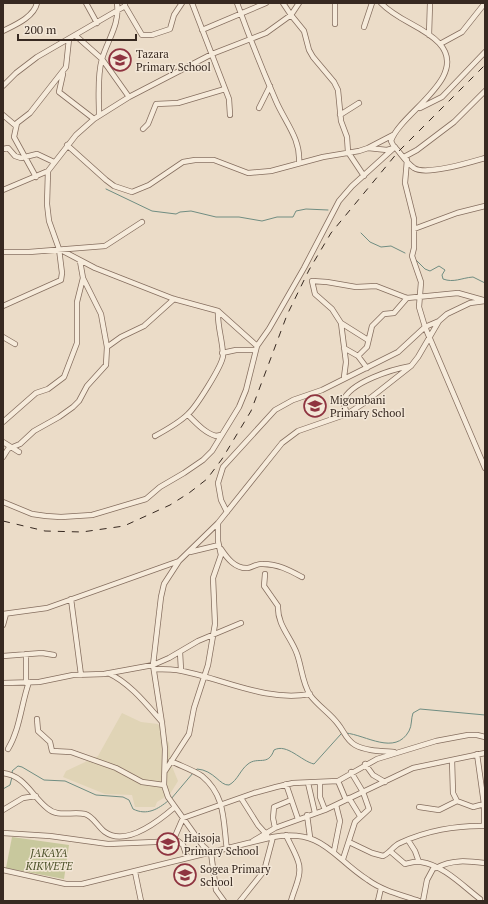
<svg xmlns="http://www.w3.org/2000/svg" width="488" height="904" viewBox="0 0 488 904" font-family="'PT Serif',serif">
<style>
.farmland{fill:#e0d4b6}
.green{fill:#c8c89d}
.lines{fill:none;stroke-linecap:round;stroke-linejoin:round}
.stream{stroke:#708d82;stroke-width:1}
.minor-casing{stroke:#856e5f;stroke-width:6}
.minor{stroke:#f6ebdb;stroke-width:4.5}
.rail{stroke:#372921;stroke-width:1;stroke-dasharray:7 7;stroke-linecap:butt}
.labels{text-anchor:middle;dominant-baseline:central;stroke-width:3;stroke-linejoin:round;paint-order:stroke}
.poi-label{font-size:11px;fill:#372921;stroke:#f3e7d7;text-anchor:start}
.park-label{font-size:11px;font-style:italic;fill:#4c5229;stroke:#f3e7d7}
</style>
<rect width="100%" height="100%" fill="#ebdcc8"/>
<!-- farmland -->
<path class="farmland" d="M122,713L141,722L158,724L169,743L171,764L178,781L170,794L157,802L155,807H135L132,795L105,794L63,777L66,771L98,756Z"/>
<!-- green -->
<path class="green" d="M12,837L69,845L64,879L6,868Z"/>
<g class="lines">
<!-- stream -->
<path class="stream" d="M106,189L152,211L176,214L180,212L191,211L216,217H239L262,221L277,217H293L296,211L306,209L328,210
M361,233L370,242L381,247L391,246L405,253
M415,259L425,269L430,271L439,266L445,270L442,275L443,279C454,283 461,278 473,277L485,283
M346,733C366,735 395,756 409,731C412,726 411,718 413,713L420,709L485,715
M196,770L197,769C214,770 220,786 229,785C238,780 240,770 248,764C258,756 268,767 274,750C287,743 301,761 314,764L341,734
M13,774L12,771L18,766L22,767L44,780L65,781L96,795L123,797L129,800L133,809C147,816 158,809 168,801
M3,789L10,785L12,777
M171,799L193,773"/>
<!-- minor casing -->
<g class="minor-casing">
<path id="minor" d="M86,3L97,23
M192,3L229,99L230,115
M237,3C249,36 262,69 276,101C285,122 301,139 299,163
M283,3L291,15L304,31L309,50L313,57L334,82L338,90L341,121L347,137L348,152L364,176
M335,3V24
M381,3C398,21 423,26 439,43C471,77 400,113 391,141L393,145C400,152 406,163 414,168C426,176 471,162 485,158
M125,6L142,35H152L170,29L174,15L182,3
M364,27L372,3
M202,30L266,3
M3,31C15,25 34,17 37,3
M429,35L430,3
M76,36L102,59L129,97
M440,44L462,32L485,3
M63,74L59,92L94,119
M3,86L16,73L37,57L125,6V3
M259,108L270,86
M420,108L442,97L485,52
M99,114C99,97 97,76 102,59C108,39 120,24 117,3
M3,115L16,126
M340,115L359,103
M143,129L148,124L156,104L178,103L225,89
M67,145L106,180L114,186L132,192L149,185L183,162L195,160H214L248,173L271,171L323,157L359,151L368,148L393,135
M368,148L387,150L394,148
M3,149L8,148L15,156L21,158L37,154L54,162
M404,157L417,150L454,122L485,91
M407,160L405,183L414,219V248L412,256L421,282L419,307L425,327L485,468
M36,177L14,137L17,123L30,113L66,67L69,39
M3,190L48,171
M414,229L457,213L485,206
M3,252H29L105,246L142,222
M3,306L61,280L62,273L59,249
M341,323L346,362L344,377
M3,337L15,344
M368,340L341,323L332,309L315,294L312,281L327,282L356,287L376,286L407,298L458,293L483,300
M257,346L218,311L174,299L95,268L59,249L49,221L47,204L48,171L76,135L94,119L129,97L212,54L266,33L291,15L299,3
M107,347L121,337L144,326L174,299
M344,348L358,356L367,368
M222,353L236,350H255
M358,356L367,347L372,326L384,314L394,313L407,298
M347,414L343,401C350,382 393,369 411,366
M188,415C196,423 205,433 216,436L221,435
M3,422L36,393L48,389L64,377L77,343V302L83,278
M155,436C166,430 179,423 188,414C196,407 222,366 223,356C223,341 217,326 218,311
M3,442L19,452
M3,457L8,449L20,444L34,431L59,417L73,407L79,401L87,386L106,365L107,347L101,314L83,278L80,261
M3,502L32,514L46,516L61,517L92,515L146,499L160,487L184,473L203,460L212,451L239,407L246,390L257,346L269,329L304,268L339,201L352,186L395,147
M227,512L221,500L218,483L223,467L275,410L293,400L322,390L398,352L425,327L439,321
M221,549C227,558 235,569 248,568C253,567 258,563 263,564C278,564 289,570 302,577
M190,552L219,545
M265,574L264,586L278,606C277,625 291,637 297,654C302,668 302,682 310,695C318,706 330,713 338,724C344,731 346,740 355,745C366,751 381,751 394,752
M71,599L81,675
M3,614L47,608L179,561
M3,625L6,614
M180,652L181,670
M3,656L42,653L54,655
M154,669C163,669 173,669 182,671C224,679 266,702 310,694
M108,673C130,683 147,705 162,722
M3,683L39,682L73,675L104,674L153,665L169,658L198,641L241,623
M26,683V654
M37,719L38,731L50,742L52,751L71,752L116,768L142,782L164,785
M8,749C20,729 21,705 29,682
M477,754L484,804V826
M452,760L453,793L457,801L473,807L484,804
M171,761C181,766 193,770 202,776C226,796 223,821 227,850
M365,764L373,775L385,782
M165,771L189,734L194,708L208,665L215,624L213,578L221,555L218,541V523
M3,773C25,776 31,795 47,808C58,818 72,811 85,814C93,816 98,827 105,832C126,847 160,820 175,807
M338,781L346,800
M320,782V797L325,810
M308,783L315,813
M286,784L298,819
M241,798L258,825L267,835
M349,798L360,816
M419,807L439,810L457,801
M3,810L23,798L36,796
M307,815L310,837
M275,828L273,818L274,807L291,800
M3,833L50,836L108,844L178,841L183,845L187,857
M286,835C290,844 295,852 298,861C303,874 294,889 291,901
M408,840L415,851L419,862
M173,841L183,818L254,793L276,787L293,783L338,781L377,759L436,741L468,735H477L485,737
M253,841L275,828L325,810L413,768L485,753
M349,842L372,853L383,856C390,853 393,846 400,843C425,831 457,825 485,826
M334,851L340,821L336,805
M390,851L405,864C410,863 415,861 421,862C443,865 463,886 480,899
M343,859L355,822L369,809L363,792L351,772
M436,868C452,859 468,861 485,863
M3,870L66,884H82L273,837C324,829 331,856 368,880C383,891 402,895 419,901
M135,872L141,901
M224,901L216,890L211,853L203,846L168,797L164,785L165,749L162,723L153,665L161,597L164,584L179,561L218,523L282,443L298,431L347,414L364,403L411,366L418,357L439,321L447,314L470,303L485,301
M240,901L264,871L273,837
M378,901L381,888
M423,901L427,880L434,867"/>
</g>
<!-- minor -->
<use href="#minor" class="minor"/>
<!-- rail -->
<path class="rail" d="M3,521L45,531L82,532L124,526L170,505L189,493L207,479L222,459L251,411L287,315L309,270L331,233L398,152L485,65"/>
</g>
<!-- icons -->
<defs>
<g id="school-ring" transform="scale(1.15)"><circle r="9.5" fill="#f3e7d7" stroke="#8f3440" stroke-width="1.5"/><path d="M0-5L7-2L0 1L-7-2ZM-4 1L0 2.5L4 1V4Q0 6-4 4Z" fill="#8f3440"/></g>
</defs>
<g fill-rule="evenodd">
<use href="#school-ring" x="120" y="60"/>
<use href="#school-ring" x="315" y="406"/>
<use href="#school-ring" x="168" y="844"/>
<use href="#school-ring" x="185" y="875"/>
</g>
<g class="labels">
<!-- poi labels -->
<g class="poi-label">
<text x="136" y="54">Tazara<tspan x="136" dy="13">Primary School</tspan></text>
<text x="330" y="400">Migombani<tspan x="330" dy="13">Primary School</tspan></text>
<text x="184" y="838">Haisoja<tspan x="184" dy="13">Primary School</tspan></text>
<text x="200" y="869">Sogea Primary<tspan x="200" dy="13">School</tspan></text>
</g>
<!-- park labels -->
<g class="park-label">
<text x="49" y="853">JAKAYA<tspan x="49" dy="13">KIKWETE</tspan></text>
</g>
</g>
<!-- border -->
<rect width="488" height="904" fill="none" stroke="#372921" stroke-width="8"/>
<!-- scale -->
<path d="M18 34v6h118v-6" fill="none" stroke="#372921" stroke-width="2"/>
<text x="24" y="34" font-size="12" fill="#372921" stroke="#f3e7d7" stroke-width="3" paint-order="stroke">200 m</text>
</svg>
